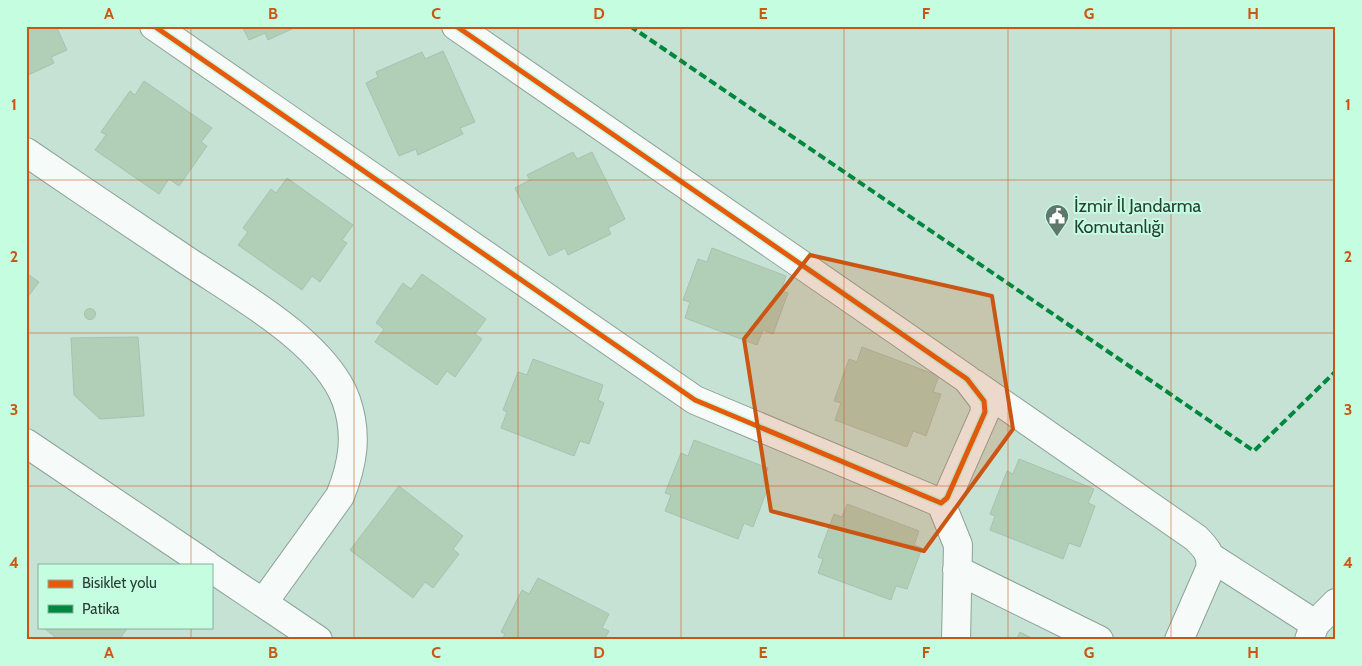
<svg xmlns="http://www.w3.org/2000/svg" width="1362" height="666" viewBox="0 0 1362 666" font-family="Cabin,sans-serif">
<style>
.building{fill:#b1cfb7;stroke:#abbfb1}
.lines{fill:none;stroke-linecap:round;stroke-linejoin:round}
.minor-casing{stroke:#8ca298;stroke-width:30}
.minor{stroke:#f6fbf9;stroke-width:28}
.quiet{stroke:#00873e;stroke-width:4;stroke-dasharray:8 4;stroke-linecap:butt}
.cycleway-casing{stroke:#c5fde1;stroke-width:8}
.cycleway{stroke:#e8590c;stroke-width:5}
.marked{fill:#cb5512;fill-opacity:0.2;stroke:#cb5512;stroke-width:4;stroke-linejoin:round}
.grid{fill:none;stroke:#cb5512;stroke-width:1;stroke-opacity:0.55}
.labels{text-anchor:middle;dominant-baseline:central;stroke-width:4;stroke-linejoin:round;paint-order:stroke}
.poi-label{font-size:18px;fill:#283e34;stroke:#c5fde1;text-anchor:start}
.neatline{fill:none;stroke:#cb5512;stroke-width:2}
.grid-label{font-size:16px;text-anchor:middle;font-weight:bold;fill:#cb5512}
</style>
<rect width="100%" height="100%" fill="#c5e2d4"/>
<!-- building -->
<path class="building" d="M26,26H56L67,50L51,57L54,63L26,76Z
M242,26H298L268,40L265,33L249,40Z
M443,51L475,122L460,128L463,134L418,155L416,149L399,156L366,83L378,77L376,72L422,52L425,59Z
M144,81L212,128L201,142L207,146L179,186L169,179L159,194L95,150L106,135L101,132L130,91L135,95Z
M573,152L577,159L592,152L625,219L608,228L611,234L568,255L565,248L549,256L515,188L530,180L527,175Z
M287,178L353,225L342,240L347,243L320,282L312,276L302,290L238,245L248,232L243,228L271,189L276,193Z
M712,248L786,276L781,291L788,293L773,334L763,330L757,345L685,318L690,302L683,300L698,259L707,262Z
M26,273L39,282L26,299Z
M422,274L486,319L475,334L482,339L455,377L447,371L437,385L375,342L384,329L376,323L403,283L411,289Z
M84.5 314a5.5 5.5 0 1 1 11 0a5.5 5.5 0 1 1-11 0Z
M138,337L144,416L100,419L74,395L71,338Z
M862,347L939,376L933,392L941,394L926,436L913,431L907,447L835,420L841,403L834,401L849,359L857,362Z
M533,359L603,385L598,400L604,403L589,444L580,441L574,456L501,428L507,412L503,410L518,372L527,375Z
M694,440L768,468L763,482L769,485L753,527L744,523L738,539L665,511L671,495L665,493L681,453L688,456Z
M1019,459L1094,489L1088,503L1095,506L1080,547L1069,543L1063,559L990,530L995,516L990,514L1007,471L1013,474Z
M399,486L463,536L453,549L459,554L433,588L425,582L413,598L350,550Z
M847,504L919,531L914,545L922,548L907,589L896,586L891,600L818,573L823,559L818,557L834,514L842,517Z
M538,578L609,614L602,628L609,631L604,640H502L505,634L501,632L522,590L529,594Z
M46,627H128L119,640H59L45,629Z
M1020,632L1035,640H1016Z"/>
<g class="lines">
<!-- minor casing -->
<g class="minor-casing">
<path id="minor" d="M154,26L695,400L941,503L947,498L985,412L984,401L967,379L456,26
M26,152C77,187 129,222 180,256C231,291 324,340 346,400C358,434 353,464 340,496L263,603
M973,383L1196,538C1206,548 1212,554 1210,569L1179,640
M26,443L207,565
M941,503L958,545L956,640
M1212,558L1315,624
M211,568L318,640
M957,570L1099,640
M1309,640L1315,624L1336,603"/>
</g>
<!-- minor -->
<use href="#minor" class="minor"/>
<!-- quiet -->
<path class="quiet" d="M630,26L1254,451L1336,371"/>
<!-- cycleway casing -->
<g class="cycleway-casing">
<path id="cycleway" d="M154,26L695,400L941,503L947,498L985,412L984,401L967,379L456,26"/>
</g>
<!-- cycleway -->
<use href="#cycleway" class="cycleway"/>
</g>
<!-- marked area -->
<path class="marked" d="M810,255L992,296L1013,429L924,551L771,511L744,339Z"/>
<!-- grid -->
<path class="grid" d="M191,26V565M354,26V640M518,26V640M681,26V640M844,26V640M1008,26V640M1171,26V640M26,180H1336M26,333H1336M26,486H1336M191,627V640"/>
<!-- icons -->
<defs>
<g id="civic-pin" transform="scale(1.25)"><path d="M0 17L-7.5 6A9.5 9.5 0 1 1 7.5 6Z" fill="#5f776c" stroke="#c5fde1"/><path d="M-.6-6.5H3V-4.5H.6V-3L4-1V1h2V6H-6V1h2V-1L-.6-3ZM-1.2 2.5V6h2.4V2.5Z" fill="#fff"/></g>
</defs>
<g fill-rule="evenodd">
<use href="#civic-pin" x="1057" y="216"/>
</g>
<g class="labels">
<!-- poi labels -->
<g class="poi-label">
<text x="1074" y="206">İzmir İl Jandarma<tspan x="1074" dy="21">Komutanlığı</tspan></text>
</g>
</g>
<!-- border -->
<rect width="1362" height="666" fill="none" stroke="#c5fde1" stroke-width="55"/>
<!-- legend -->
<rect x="38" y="564" width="175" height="65" fill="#c5fde1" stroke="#86b19c"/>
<rect x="48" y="580" width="25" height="8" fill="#e8590c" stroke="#86b19c"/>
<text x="82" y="588" font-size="15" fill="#283e34">Bisiklet yolu</text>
<rect x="48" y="605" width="25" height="8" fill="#00873e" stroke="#86b19c"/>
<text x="82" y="614" font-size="15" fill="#283e34">Patika</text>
<rect x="28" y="28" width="1306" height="610" class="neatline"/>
<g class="grid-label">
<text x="109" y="19">A</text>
<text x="273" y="19">B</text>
<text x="436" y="19">C</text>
<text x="599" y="19">D</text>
<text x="763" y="19">E</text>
<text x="926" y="19">F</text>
<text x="1089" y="19">G</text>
<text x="1253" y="19">H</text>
<text x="14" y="110">1</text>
<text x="1348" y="110">1</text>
<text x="14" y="262">2</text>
<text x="1348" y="262">2</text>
<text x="14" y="415">3</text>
<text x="1348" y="415">3</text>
<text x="14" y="568">4</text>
<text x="1348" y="568">4</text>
<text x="109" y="658">A</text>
<text x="273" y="658">B</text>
<text x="436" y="658">C</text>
<text x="599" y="658">D</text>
<text x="763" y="658">E</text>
<text x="926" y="658">F</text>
<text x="1089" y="658">G</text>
<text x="1253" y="658">H</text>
</g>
</svg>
